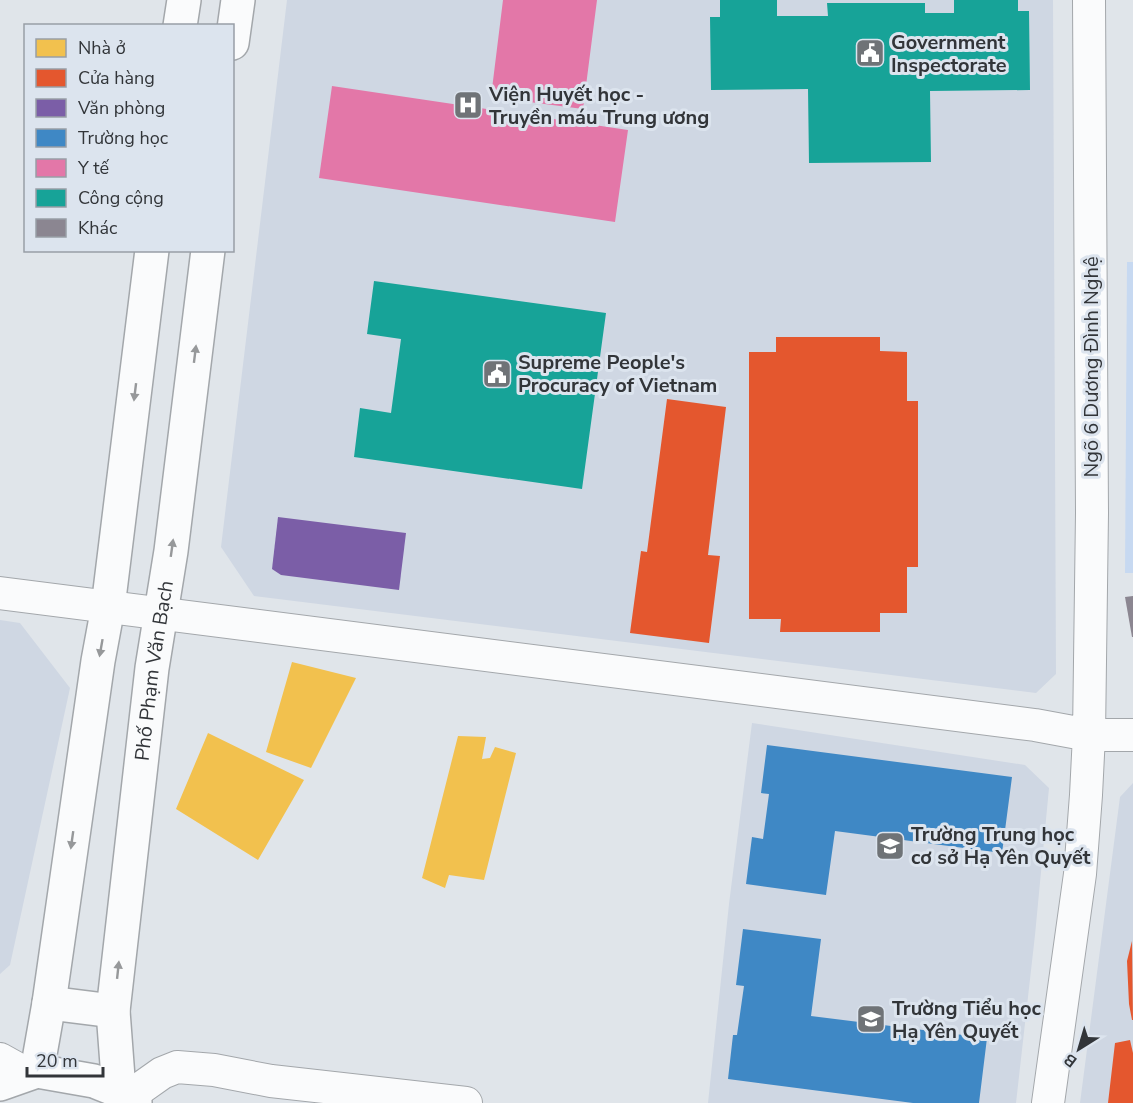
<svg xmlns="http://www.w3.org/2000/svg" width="1133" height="1103" viewBox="0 0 1133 1103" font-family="'Nunito Sans',sans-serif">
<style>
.built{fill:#cfd7e3}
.pitch{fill:#c7d9f1}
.homes{fill:#f2c14e}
.shops{fill:#e4572e}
.offices{fill:#7b5ea7}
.schools{fill:#3f88c5}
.health{fill:#e377a8}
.public{fill:#17a398}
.building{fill:#8b8691}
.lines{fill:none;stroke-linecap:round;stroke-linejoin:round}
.minor-casing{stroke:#a3a7ab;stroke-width:34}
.major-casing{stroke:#a3a7ab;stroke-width:36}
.minor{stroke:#fafbfc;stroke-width:32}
.major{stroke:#fafbfc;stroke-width:33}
.oneway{fill:#96989a}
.labels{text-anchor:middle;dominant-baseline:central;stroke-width:6;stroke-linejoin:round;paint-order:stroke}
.poi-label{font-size:20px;font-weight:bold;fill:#323539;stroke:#dce4ee;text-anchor:start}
.street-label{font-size:20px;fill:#323539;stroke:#dce4ee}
</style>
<rect width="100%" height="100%" fill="#e0e5ea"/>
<!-- built -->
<path class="built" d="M287,0H1053L1056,674L1036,693L254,596L221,547Z
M0,620L20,623L70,688L10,965L0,974Z
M752,723L1025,765L1049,788L1035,935L1016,1103H708L729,904Z
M1133,783V1103H1080L1120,797Z"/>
<!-- pitch -->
<path class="pitch" d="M1127,262H1133V573H1125Z"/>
<!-- homes -->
<path class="homes" d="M292,662L356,678L311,768L266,752Z
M208,733L304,780L258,860L176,809Z
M458,736L486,737L482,759L490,758L495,747L516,753L484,880L449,875L445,888L422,878Z"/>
<!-- shops -->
<path class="shops" d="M776,337H880V351L907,352V401H918V567H907V613H880V632H780L781,619H749V352H776Z
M667,399L726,407L708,555L720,556L709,643L630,633L641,551L647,552Z
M1132,941L1133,1020H1132L1129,1004L1127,961Z
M1130,1040L1133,1053V1103H1108L1115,1043Z"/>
<!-- offices -->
<path class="offices" d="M278,517L406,533L399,590L281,575L272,569Z"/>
<!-- schools -->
<path class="schools" d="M767,745L1012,777L1002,853L835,831L826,895L746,884L752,837L763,839L769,794L761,793Z
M743,929L821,939L811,1016L987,1038L979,1103H913L728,1079L733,1035H737L744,986L736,985Z"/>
<!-- health -->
<path class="health" d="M503,0H597L583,109L491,97Z
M332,86L628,130L615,222L319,178Z"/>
<!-- public -->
<path class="public" d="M720,0H777V16H828L827,3H925V13H954V0H1018V11H1029L1030,90L930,91L931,162L809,163L808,89L711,90L710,17H720Z
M374,281L606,313L582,489L354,457L360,408L391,413L401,339L367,334Z"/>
<!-- building -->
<path class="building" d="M1133,596V637H1132L1125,597Z"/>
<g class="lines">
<!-- minor casing -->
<g class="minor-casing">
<path id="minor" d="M0,593L1035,725L1089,735H1133
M0,1059L27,1074
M128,1097L162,1073L177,1067L214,1070L271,1081L466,1103
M1048,1103L1080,874L1086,795L1089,735L1092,513L1089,0"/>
</g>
<!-- major casing -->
<g class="major-casing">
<g id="major">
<path d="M180,26L184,0"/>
<path d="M232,43L238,0"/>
<path d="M49,1003L113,1011"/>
<path d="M37,1071L49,1003L98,661L108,607L152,250"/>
<path d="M0,1084L37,1071L94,1081L119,1091L135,1102"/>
<path id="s1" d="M119,1091L113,1011L152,668L171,551L208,250"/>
</g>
</g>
<!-- minor -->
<use href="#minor" class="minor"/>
<!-- major -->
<use href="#major" class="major"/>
</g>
<!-- one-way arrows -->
<defs><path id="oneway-solid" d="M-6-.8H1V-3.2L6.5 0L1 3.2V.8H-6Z" transform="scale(1.5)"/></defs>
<g class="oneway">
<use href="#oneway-solid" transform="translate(195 354) rotate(-83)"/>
<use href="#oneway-solid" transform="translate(135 392) rotate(97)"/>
<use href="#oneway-solid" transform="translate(172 548) rotate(-82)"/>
<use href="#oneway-solid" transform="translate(101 648) rotate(100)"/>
<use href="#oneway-solid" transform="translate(72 840) rotate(98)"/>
<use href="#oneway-solid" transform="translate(118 970) rotate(-84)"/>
</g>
<!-- icons -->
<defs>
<g id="civic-square" transform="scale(1.5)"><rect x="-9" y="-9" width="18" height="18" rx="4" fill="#6f7377" stroke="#dce4ee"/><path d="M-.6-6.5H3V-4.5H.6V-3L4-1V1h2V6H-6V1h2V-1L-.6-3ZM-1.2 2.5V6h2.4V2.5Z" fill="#fff"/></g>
<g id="hospital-square" transform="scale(1.5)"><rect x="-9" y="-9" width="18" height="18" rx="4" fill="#6f7377" stroke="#dce4ee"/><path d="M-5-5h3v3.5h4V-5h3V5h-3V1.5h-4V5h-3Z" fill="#fff"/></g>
<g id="school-square" transform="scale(1.5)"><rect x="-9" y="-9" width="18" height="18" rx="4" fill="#6f7377" stroke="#dce4ee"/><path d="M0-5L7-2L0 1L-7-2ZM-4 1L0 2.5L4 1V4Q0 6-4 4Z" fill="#fff"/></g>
</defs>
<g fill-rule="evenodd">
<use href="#civic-square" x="870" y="53"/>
<use href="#hospital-square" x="468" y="105"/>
<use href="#civic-square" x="497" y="374"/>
<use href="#school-square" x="890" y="846"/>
<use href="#school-square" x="871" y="1019"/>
</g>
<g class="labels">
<!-- poi labels -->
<g class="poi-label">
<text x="891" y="42">Government<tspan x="891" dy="23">Inspectorate</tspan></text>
<text x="489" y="94">Viện Huyết học -<tspan x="489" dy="23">Truyền máu Trung ương</tspan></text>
<text x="518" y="362">Supreme People's<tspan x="518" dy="23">Procuracy of Vietnam</tspan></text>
<text x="911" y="834">Trường Trung học<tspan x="911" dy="23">cơ sở Hạ Yên Quyết</tspan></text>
<text x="892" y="1008">Trường Tiểu học<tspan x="892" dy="23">Hạ Yên Quyết</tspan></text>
</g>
<!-- street labels -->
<g class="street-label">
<text transform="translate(1091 367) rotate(-90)">Ngõ 6 Dương Đình Nghệ</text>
<text stroke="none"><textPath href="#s1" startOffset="423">Phố Phạm Văn Bạch</textPath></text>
</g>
</g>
<!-- legend -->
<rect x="24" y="24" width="210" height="228" fill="#dce4ee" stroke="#989ea6" stroke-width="1.5"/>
<rect x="36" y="39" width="30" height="18" fill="#f2c14e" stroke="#989ea6" stroke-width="1.5"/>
<text x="78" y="54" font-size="18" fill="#323539">Nhà ở</text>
<rect x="36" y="69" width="30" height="18" fill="#e4572e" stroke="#989ea6" stroke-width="1.5"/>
<text x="78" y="84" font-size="18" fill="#323539">Cửa hàng</text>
<rect x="36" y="99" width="30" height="18" fill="#7b5ea7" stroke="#989ea6" stroke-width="1.5"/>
<text x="78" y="114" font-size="18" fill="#323539">Văn phòng</text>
<rect x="36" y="129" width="30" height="18" fill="#3f88c5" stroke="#989ea6" stroke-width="1.5"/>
<text x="78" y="144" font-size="18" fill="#323539">Trường học</text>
<rect x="36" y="159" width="30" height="18" fill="#e377a8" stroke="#989ea6" stroke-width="1.5"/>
<text x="78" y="174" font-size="18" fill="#323539">Y tế</text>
<rect x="36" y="189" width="30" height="18" fill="#17a398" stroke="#989ea6" stroke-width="1.5"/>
<text x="78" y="204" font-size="18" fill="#323539">Công cộng</text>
<rect x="36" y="219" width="30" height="18" fill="#8b8691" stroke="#989ea6" stroke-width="1.5"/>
<text x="78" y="234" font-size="18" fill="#323539">Khác</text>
<!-- north arrow -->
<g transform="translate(1079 1049) rotate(217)" stroke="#dce4ee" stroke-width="4.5" paint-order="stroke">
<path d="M0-4.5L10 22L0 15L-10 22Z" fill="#323539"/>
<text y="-9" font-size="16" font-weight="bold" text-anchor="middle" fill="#323539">B</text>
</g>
<!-- scale -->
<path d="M27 1067v9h76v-9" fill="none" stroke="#323539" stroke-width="3"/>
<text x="36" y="1067" font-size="18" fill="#323539" stroke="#dce4ee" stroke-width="4.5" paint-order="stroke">20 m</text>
</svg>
